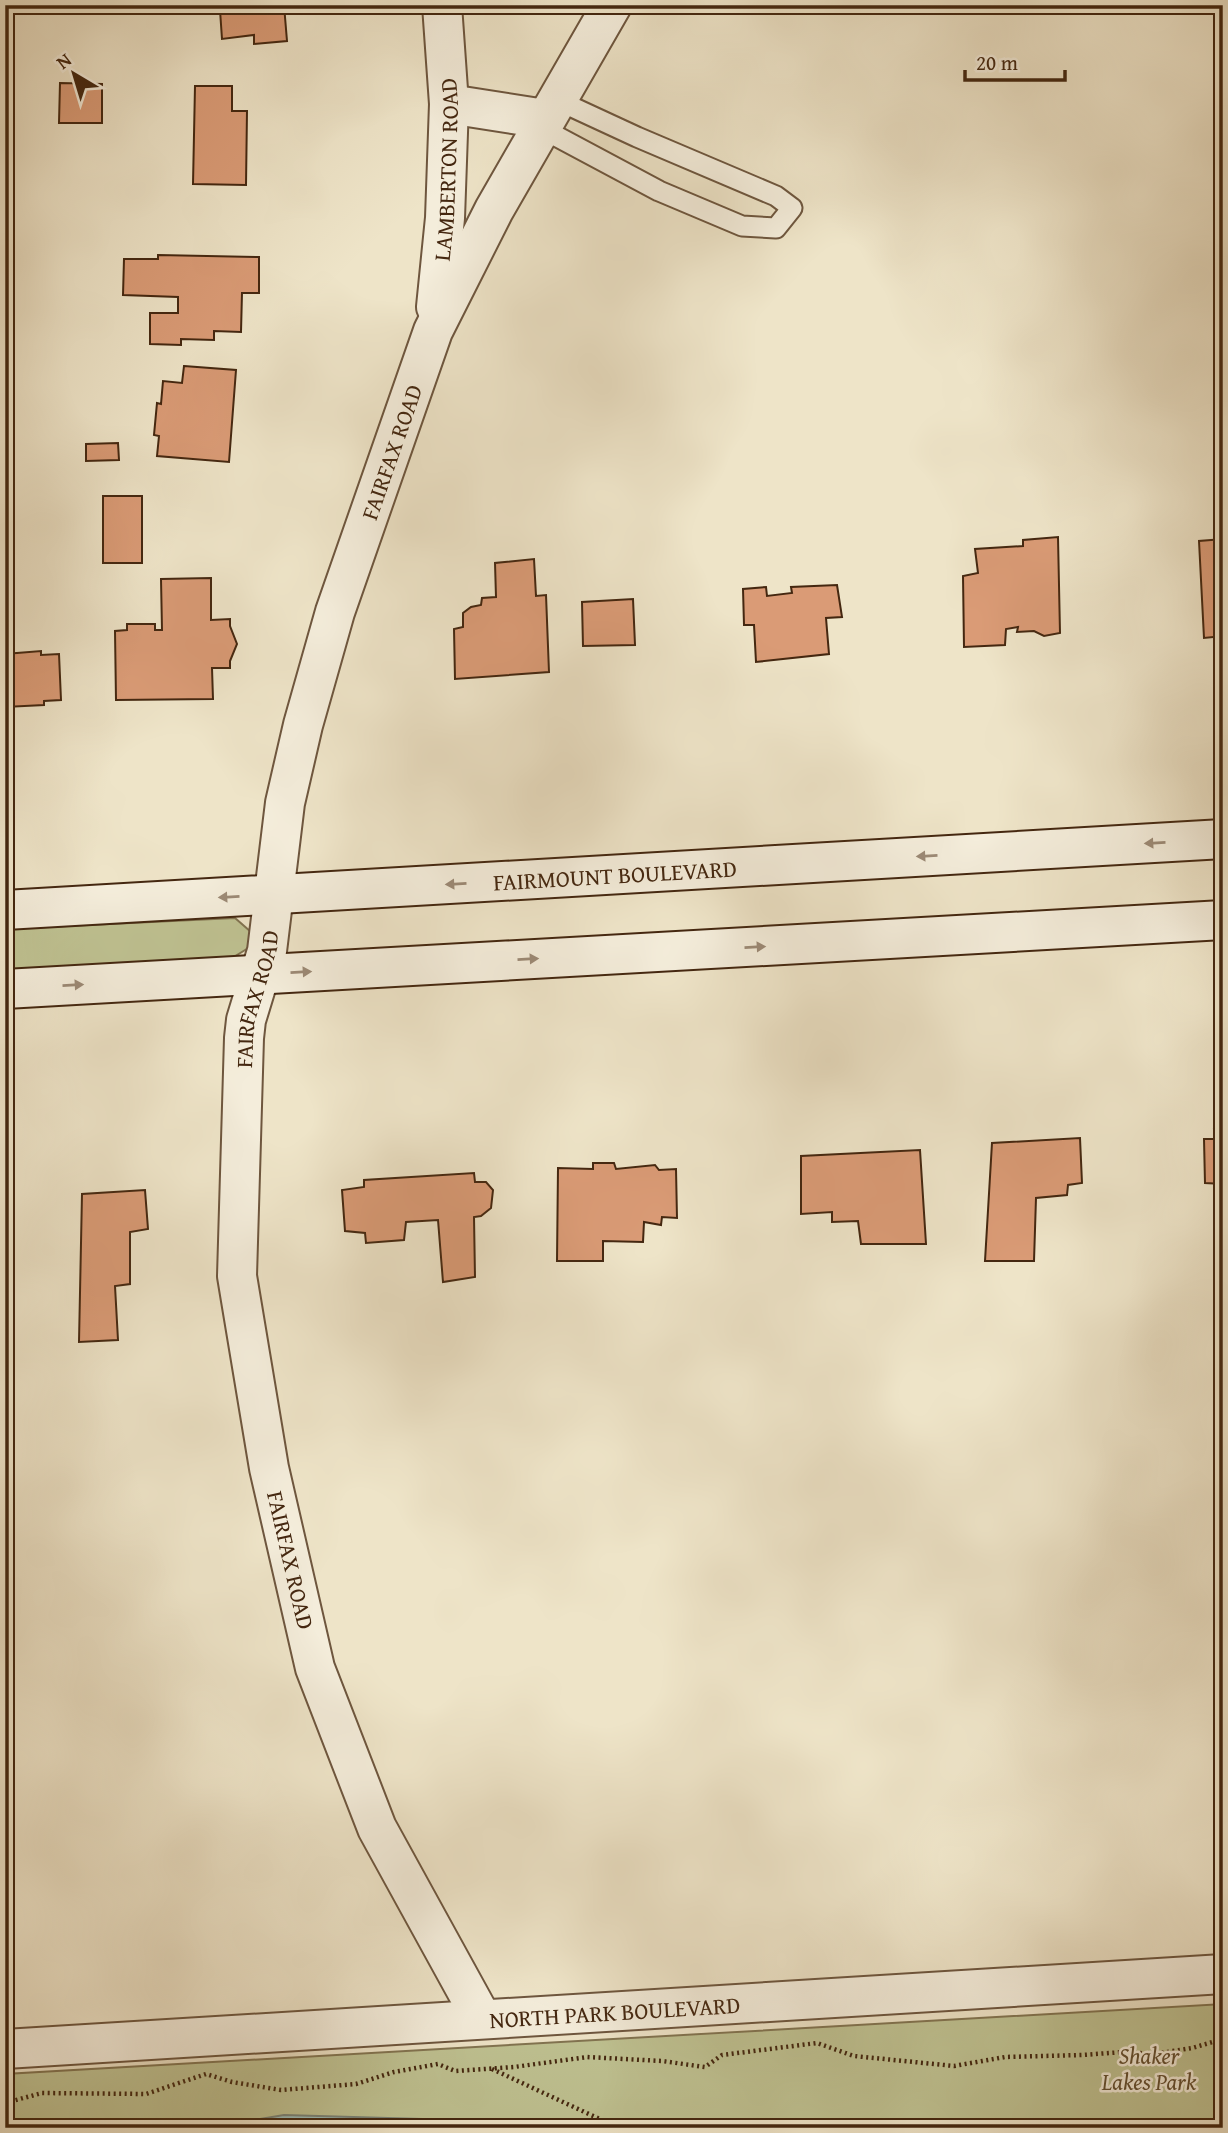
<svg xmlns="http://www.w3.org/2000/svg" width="1228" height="2133" viewBox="0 0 1228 2133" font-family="'Gentium Book Plus',serif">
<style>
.green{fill:#bfc292;stroke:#827451;stroke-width:2}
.water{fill:#9bbebb;stroke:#788277;stroke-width:2}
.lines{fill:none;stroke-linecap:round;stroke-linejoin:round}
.shore{stroke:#707266;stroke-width:2}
.building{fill:#da9b76;stroke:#442710;stroke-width:2}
.service-casing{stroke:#6e563e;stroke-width:23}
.minor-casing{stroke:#6e563e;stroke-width:42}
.tertiary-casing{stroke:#6e563e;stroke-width:42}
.secondary-casing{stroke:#442710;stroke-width:42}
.path{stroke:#442710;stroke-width:4.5;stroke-dasharray:2 3.5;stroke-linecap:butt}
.service{stroke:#f4eddb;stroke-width:19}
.minor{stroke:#f4eddb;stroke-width:38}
.tertiary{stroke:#f4eddb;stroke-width:38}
.secondary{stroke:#f4eddb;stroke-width:38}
.oneway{fill:#9c8a76}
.labels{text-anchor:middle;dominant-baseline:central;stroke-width:5;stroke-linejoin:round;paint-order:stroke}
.street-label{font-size:23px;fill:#442710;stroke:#f4eddb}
.park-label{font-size:23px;font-style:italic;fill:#634e30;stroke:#f4eddb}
</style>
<rect width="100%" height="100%" fill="#eee4c8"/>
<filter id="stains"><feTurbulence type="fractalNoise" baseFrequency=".00286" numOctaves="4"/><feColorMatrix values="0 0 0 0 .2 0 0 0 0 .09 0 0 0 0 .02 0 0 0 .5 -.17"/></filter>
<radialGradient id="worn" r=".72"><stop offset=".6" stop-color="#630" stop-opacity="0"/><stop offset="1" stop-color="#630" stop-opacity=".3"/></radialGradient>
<!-- green -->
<path class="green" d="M235,918L251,932L250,947L232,958L5,973V929Z
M1223,2004V2128H5V2074Z"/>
<!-- water -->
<path class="water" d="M284,2115L457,2120L494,2128H205Z"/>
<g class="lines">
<!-- shore -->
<path class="shore" d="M249,2128L285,2122L460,2128"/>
</g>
<!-- building -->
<path class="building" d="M212,5H284L287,41L254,44V35L222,39L220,10L213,11Z
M60,83L102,84V123H59Z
M195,86H232V111H247L246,185L193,184Z
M158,255L259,257V293H242L241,332L214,331V340L181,339V345L150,344V313H178V297L123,295L124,259H158Z
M184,366L236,370L229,462L157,456L159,436L154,435L157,403L161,404L163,381L182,383Z
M118,443L119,460L86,461V444Z
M103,496H142V563H103Z
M1058,537L1060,633L1044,636L1034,631L1017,632L1018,627L1006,629L1005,645L964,647L963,576L978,573L975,549L1023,546V540Z
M1223,539V636L1204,638L1199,541Z
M534,559L536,596L546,595L549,672L455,679L454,629L463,627V613L471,607L481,605L482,598L496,597L495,563Z
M211,578V620L230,619V626L237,644L230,661V668H212L213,699L116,700L115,631L127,630V624H155V630H162L161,579Z
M837,585L842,617L826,618L829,654L756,662L754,625H744L743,589L766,587L767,596L792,593L791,587Z
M633,599L635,645L583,646L582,602Z
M41,651V655L59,654L61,700L44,701V705L5,707V654Z
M1223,1128V1184L1205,1183L1204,1139H1215L1214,1129Z
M1080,1138L1082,1183L1068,1185L1067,1195L1036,1198L1034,1261H985L992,1143Z
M920,1150L926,1244H861L858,1221L832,1222V1212L801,1214V1156Z
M593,1163H614L616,1169L655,1165L659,1170L676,1169L677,1218L662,1217L661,1225L644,1222L643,1242L603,1241V1261H557L558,1168L593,1169Z
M474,1173L475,1182H486L493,1190L491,1208L481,1216L474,1217L475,1277L443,1282L438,1220L406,1222L404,1240L366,1243L365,1233L345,1231L342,1190L364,1187V1180Z
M145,1190L148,1229L130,1232V1284L115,1286L118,1340L79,1342L82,1194Z"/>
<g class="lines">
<!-- service casing -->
<g class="service-casing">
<path id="service" d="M541,128L659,191L742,226L776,228L792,208L776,196L637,137L557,100"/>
</g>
<!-- minor casing -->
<g class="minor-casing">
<g id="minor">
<path d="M449,104L545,119"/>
<path id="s1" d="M436,307L445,218L449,104L442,5"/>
<path id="s2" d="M482,2019L377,1828L315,1668L269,1468L237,1276L244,1038L246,1020L267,951L285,803L303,725L335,612L433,331L494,210L612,5"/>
</g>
</g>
<!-- tertiary casing -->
<g class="tertiary-casing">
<g id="tertiary">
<path id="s3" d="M5,2049L1223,1974"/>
</g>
</g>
<!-- secondary casing -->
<g class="secondary-casing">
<g id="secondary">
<path id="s4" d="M5,910L1223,839"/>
<path d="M5,989L1223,920"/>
</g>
</g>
<!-- path -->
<path class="path" d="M492,2069L619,2128
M5,2103L42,2093L146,2094L206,2074L232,2082L281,2090L356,2084L394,2072L438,2064L455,2071L514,2067L587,2057L662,2061L705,2067L722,2055L817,2043L854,2056L954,2066L1005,2057L1082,2055L1123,2052L1154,2054L1192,2048L1223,2039"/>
<!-- service -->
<use href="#service" class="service"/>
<!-- minor -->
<use href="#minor" class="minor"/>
<!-- tertiary -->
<use href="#tertiary" class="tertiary"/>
<!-- secondary -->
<use href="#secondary" class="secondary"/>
</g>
<!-- one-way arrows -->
<defs><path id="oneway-solid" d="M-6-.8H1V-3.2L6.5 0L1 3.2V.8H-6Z" transform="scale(1.75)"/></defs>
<g class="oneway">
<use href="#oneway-solid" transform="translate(1155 843) rotate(177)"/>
<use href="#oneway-solid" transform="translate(927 856) rotate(177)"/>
<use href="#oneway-solid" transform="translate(456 884) rotate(177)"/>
<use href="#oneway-solid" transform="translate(229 897) rotate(177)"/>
<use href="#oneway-solid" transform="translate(755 947) rotate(-3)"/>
<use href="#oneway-solid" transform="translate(528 959) rotate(-3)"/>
<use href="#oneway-solid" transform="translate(301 972) rotate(-3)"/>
<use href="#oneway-solid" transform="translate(73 985) rotate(-3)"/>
</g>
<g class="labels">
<!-- street labels -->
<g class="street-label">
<text stroke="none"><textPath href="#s1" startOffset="138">LAMBERTON ROAD</textPath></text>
<text stroke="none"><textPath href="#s2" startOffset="1634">FAIRFAX ROAD</textPath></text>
<text stroke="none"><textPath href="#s4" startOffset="611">FAIRMOUNT BOULEVARD</textPath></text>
<text stroke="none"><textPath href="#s2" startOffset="1068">FAIRFAX ROAD</textPath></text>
<text transform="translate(291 1560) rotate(77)">FAIRFAX ROAD</text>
<text stroke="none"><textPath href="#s3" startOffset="611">NORTH PARK BOULEVARD</textPath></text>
</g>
<!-- park labels -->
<g class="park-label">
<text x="1149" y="2055">Shaker<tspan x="1149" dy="26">Lakes Park</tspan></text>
</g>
</g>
<!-- margin -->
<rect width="1228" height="2133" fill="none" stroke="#eee4c8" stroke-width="28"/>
<rect x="7" y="7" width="1214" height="2119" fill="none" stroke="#442710" stroke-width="3.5"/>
<rect x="14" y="14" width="1200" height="2105" fill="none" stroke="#442710" stroke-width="2"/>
<!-- north arrow -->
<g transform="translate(74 74) rotate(322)" stroke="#f4eddb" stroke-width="5" paint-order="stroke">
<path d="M0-5L12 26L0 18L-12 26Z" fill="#442710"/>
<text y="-10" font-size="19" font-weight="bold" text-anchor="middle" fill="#442710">N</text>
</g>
<!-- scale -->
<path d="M965 70v10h100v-10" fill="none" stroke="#442710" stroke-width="3.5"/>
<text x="976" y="70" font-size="21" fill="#442710" stroke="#f4eddb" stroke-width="5" paint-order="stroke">20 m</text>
<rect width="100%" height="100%" filter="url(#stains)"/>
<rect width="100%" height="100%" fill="url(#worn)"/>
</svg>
